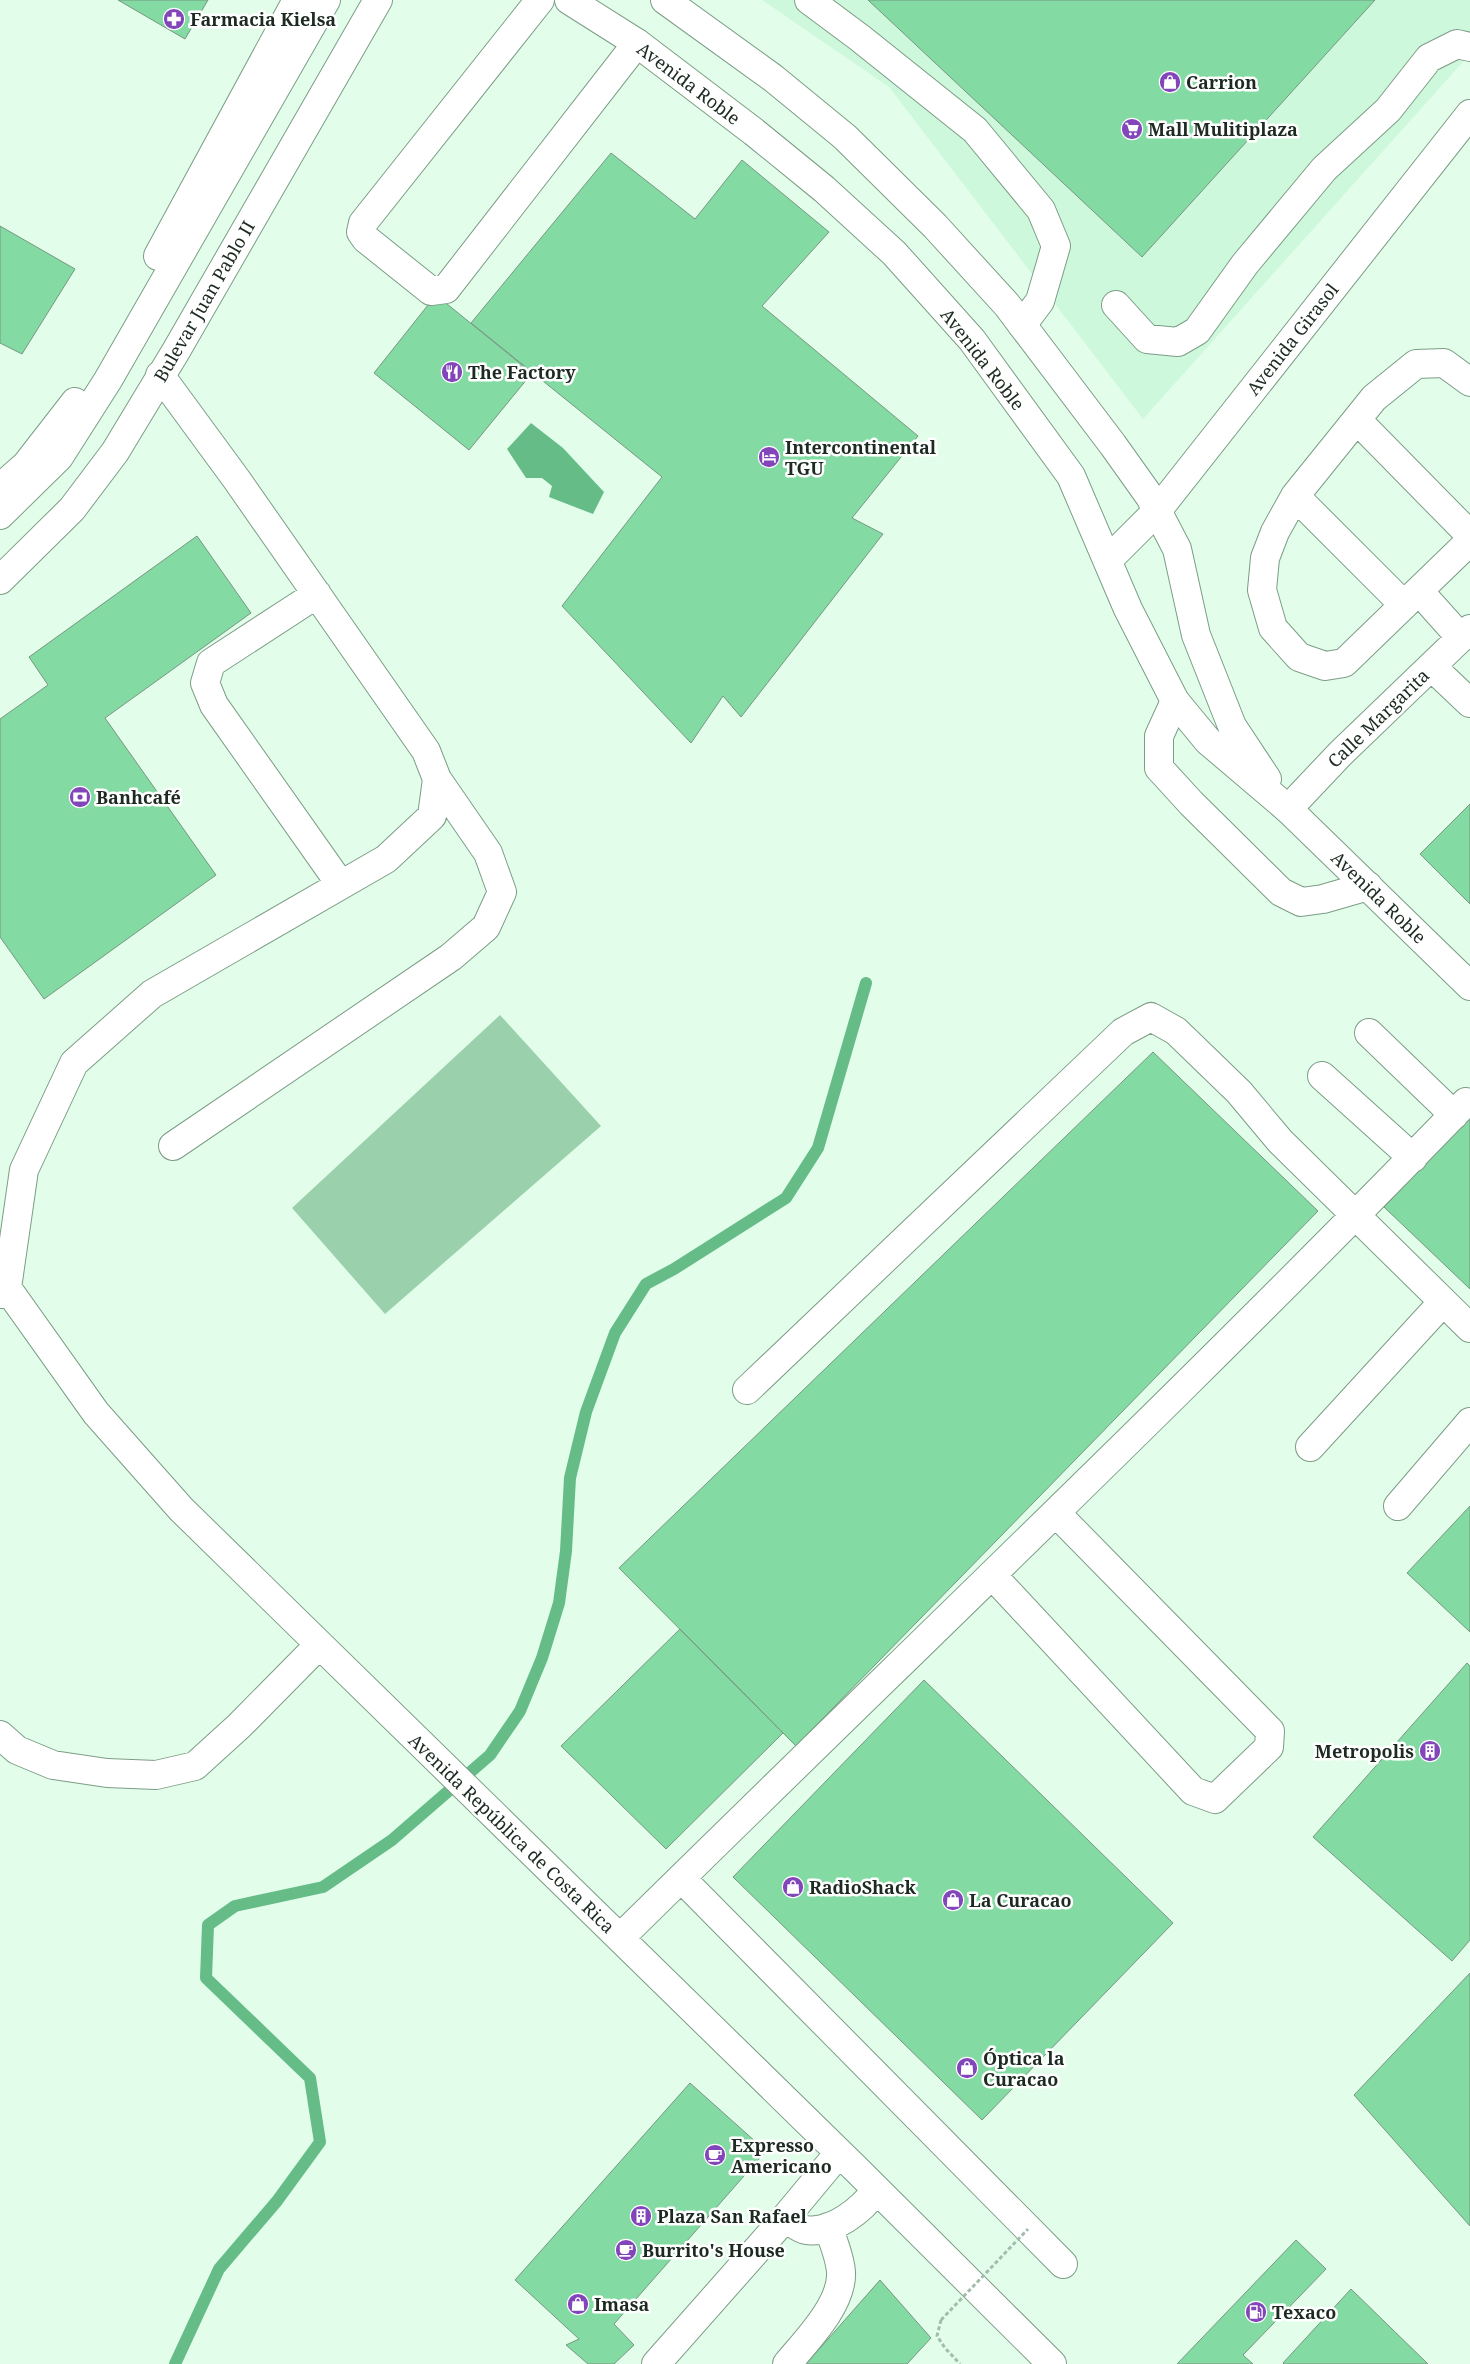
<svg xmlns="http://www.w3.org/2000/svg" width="1470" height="2364" viewBox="0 0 1470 2364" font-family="'Noto Serif',serif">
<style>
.built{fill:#cef8db}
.green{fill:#9ad1ac}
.water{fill:#66bc87}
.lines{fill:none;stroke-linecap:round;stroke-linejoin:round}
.stream{stroke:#66bc87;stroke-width:12}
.building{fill:#83daa2;stroke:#779781}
.minor-casing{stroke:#7c9d86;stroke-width:30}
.major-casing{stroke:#7c9d86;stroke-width:30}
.path{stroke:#a4bcac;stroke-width:3;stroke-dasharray:4 2.5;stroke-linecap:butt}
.minor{stroke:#fff;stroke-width:28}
.major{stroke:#fff;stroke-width:28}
.path-bridge{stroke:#a4bcac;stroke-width:3;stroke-dasharray:4 2.5;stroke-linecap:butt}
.labels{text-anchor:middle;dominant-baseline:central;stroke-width:5;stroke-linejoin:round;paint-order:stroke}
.poi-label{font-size:18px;font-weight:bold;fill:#1c2a21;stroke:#fff;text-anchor:start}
.street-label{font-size:18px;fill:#1c2a21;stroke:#fff}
</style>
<rect width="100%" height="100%" fill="#e2feea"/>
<!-- built -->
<path class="built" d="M762,0H1470V54L1143,419L889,87Z"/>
<!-- green -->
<path class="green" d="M500,1015L601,1126L385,1314L292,1208Z"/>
<!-- water -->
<path class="water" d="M531,423L563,448L604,492L593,514L549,497L552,486L542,478H526L507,449Z"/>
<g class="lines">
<!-- stream -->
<path class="stream" d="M175,2364L219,2269L277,2201L320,2142L310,2078L206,1978L208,1925L235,1906L323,1887L392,1840L490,1755L520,1711L542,1658L559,1603L566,1551L570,1478L586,1412L615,1333L646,1284L674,1269L786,1198L818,1148L866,983"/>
</g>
<!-- building -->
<path class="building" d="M118,0H208L185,39Z
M868,0H1375L1142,257Z
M611,153L695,219L742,160L829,232L762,306L918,436L852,518L883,534L741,717L723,696L691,743L562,606L662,477L471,323Z
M0,226L75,269L22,354L0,343Z
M436,295L532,373L469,450L374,373Z
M197,536L251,613L105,718L216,875L44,999L0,937V719L48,685L29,657Z
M1470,804V904L1420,854Z
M1153,1052L1318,1211L796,1746L619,1568Z
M1470,1117V1289L1384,1207Z
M1470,1506V1632L1407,1573Z
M680,1629L783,1733L666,1849L561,1746Z
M1467,1663L1470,1666V1940L1452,1961L1313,1837Z
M924,1680L1173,1923L982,2120L733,1877Z
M1470,1973V2226L1354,2095Z
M690,2083L766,2151L614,2324L634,2345L614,2364H588L566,2345L579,2339L515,2280Z
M1296,2240L1326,2269L1243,2355L1253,2364H1177Z
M880,2280L931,2338L907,2364H806Z
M1351,2289L1428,2364H1284L1283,2363Z"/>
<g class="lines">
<!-- minor casing -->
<g class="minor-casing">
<path id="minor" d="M540,0L363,223L361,232L366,239L431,291L446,289L637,43
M809,0L860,38L975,130L1041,210L1056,246L1040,301L1022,325
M1116,305L1147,339L1178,342L1197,331L1245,264L1324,169L1388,110L1429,58L1457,44L1470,47
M1470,382L1444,363L1416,364L1374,398L1295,496L1275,532L1265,558L1262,590L1273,628L1299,657L1325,666L1344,663L1470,541
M1357,420L1470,535
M1295,496L1404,605
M1109,559L1157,511L1470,114
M1419,591L1461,638
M317,594L211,663L205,683L214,705L341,885
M1432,667L1470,703
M1175,701L1159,736V768L1191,803L1281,892L1301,902L1323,899L1368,886
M1288,809L1341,753L1470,629
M1369,1033L1454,1115
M1322,1076L1413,1158
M173,1146L451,957L486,927L502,892L488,853L437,779
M0,1278L96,1413L181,1509L856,2169L1052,2364
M0,1294L7,1288L24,1170L74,1063L152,994L386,859L432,816L437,779L426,751L237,480L160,375
M747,1390L1123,1032L1151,1017L1176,1031L1239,1092L1280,1141L1470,1328
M1310,1447L1442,1303
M1398,1506L1470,1422
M992,1575L1193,1791L1215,1799L1269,1747L1270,1731L1057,1514
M0,1735L17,1750L53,1765L107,1773L156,1775L195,1766L239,1726L319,1645
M681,1878L1063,2264
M620,1938C902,1660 1190,1387 1466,1102
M785,2218C792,2222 799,2229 806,2230C832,2234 863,2209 876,2190
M656,2364L785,2218L839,2153
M787,2364C806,2341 843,2304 841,2272C840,2257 833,2241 828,2227"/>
</g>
<!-- major casing -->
<g class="major-casing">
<path id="major" d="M569,0L637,43L754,132L824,189L894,253L972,340L1071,476L1128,609L1175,701L1208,741L1288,809L1470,986
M665,0L773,78L845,137L935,226L1007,305L1113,445L1150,497L1177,549L1196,635L1232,726L1267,779
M158,256L297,0
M0,488L26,465L75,402
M0,515L59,457L108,380L326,0
M0,580L72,509L115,452L176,351L378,0"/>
</g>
<!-- path -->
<path class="path" d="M941,2320L937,2336L945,2348L960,2364"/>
<!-- minor -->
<use href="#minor" class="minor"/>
<!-- major -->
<use href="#major" class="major"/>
<!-- path-bridge -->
<path class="path-bridge" d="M941,2320L1028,2229"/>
</g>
<!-- icons -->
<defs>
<g id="pharmacy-disc" transform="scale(1.125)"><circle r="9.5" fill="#8245ba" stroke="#fff"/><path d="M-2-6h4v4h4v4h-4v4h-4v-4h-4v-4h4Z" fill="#fff"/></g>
<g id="shop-disc" transform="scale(1.125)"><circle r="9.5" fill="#8245ba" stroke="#fff"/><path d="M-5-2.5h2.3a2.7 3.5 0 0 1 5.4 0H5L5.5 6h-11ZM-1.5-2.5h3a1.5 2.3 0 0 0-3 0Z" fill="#fff"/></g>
<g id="supermarket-disc" transform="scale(1.125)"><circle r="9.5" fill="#8245ba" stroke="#fff"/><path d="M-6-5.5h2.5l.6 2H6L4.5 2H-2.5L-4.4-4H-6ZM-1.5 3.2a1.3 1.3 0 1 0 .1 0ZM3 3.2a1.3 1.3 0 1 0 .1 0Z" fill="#fff"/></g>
<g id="restaurant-disc" transform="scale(1.125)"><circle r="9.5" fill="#8245ba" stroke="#fff"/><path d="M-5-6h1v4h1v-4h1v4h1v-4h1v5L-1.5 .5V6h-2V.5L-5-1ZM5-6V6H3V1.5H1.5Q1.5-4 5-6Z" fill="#fff"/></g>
<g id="hotel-disc" transform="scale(1.125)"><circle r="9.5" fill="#8245ba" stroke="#fff"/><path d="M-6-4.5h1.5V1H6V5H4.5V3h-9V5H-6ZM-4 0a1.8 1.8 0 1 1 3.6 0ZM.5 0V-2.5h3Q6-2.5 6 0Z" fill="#fff"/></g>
<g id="bank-disc" transform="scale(1.125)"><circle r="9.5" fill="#8245ba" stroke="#fff"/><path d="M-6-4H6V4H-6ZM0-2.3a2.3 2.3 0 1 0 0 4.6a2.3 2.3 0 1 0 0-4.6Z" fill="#fff"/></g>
<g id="building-disc" transform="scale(1.125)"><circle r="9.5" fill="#8245ba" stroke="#fff"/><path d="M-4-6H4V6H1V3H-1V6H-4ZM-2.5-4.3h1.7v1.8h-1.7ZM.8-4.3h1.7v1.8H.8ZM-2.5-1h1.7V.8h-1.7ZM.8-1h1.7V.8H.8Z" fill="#fff"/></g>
<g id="cafe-disc" transform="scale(1.125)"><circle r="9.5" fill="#8245ba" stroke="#fff"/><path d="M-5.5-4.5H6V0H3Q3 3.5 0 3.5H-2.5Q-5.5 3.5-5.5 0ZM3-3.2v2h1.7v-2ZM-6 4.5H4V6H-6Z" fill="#fff"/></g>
<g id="fuel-disc" transform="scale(1.125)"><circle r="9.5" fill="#8245ba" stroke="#fff"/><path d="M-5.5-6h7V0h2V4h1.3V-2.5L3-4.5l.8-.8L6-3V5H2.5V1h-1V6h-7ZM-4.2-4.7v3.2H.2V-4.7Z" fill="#fff"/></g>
</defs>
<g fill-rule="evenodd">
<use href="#pharmacy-disc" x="174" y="19"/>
<use href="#shop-disc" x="1170" y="82"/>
<use href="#supermarket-disc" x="1132" y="129"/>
<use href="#restaurant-disc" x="452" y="372"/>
<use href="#hotel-disc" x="769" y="457"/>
<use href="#bank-disc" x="80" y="797"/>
<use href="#building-disc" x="1430" y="1751"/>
<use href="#shop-disc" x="793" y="1887"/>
<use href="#shop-disc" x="953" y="1900"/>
<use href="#shop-disc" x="967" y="2068"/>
<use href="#cafe-disc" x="715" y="2155"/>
<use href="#building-disc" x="641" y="2216"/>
<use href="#cafe-disc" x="626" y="2250"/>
<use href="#shop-disc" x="578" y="2304"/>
<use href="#fuel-disc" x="1256" y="2312"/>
</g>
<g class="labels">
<!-- poi labels -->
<g class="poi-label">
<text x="190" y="19">Farmacia Kielsa</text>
<text x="1186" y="82">Carrion</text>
<text x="1148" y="129">Mall Mulitiplaza</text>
<text x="468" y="372">The Factory</text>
<text x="785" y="447">Intercontinental<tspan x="785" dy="21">TGU</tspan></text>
<text x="96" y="797">Banhcafé</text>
<text x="1414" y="1751" text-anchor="end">Metropolis</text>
<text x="809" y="1887">RadioShack</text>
<text x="969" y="1900">La Curacao</text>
<text x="983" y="2058">Óptica la<tspan x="983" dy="21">Curacao</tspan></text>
<text x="731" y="2145">Expresso<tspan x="731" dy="21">Americano</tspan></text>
<text x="657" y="2216">Plaza San Rafael</text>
<text x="642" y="2250">Burrito's House</text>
<text x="594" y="2304">Imasa</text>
<text x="1272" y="2312">Texaco</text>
</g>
<!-- street labels -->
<g class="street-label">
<text transform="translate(689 83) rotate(37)">Avenida Roble</text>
<text transform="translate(204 301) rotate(-60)">Bulevar Juan Pablo II</text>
<text transform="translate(1292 339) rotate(-52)">Avenida Girasol</text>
<text transform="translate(983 359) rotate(52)">Avenida Roble</text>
<text transform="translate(1378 718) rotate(-44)">Calle Margarita</text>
<text transform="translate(1379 897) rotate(44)">Avenida Roble</text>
<text transform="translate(512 1833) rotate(44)">Avenida República de Costa Rica</text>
</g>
</g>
</svg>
